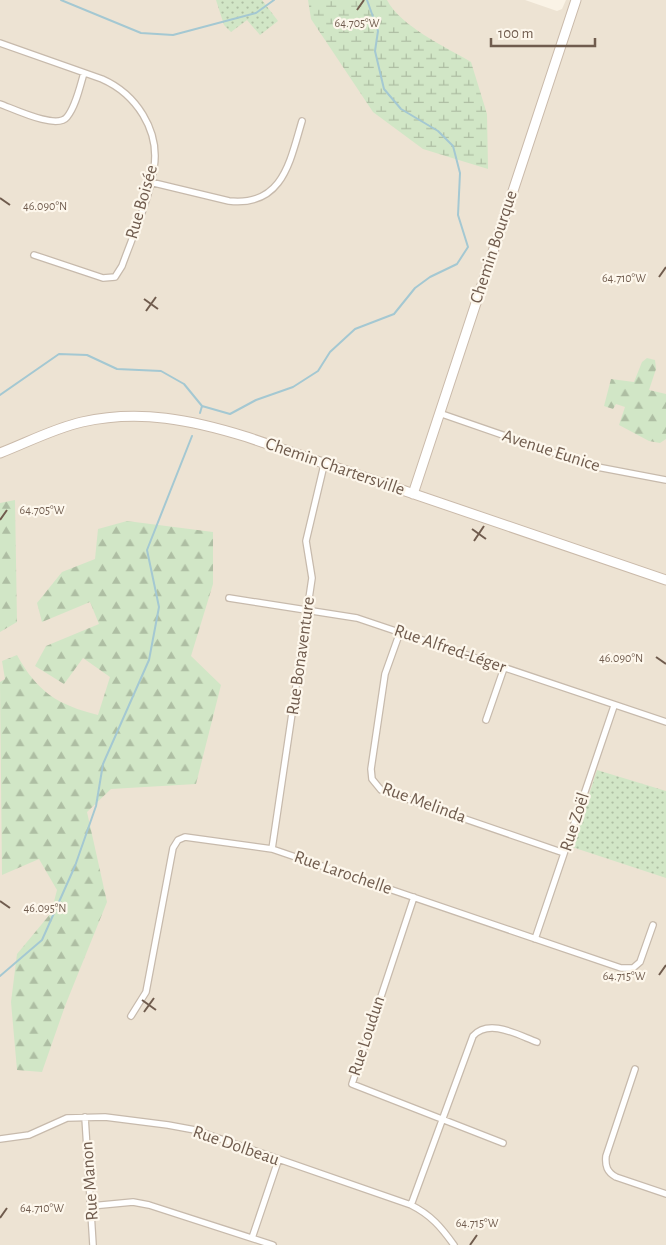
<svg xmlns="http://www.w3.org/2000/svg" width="666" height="1245" viewBox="0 0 666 1245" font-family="'Alegreya Sans',sans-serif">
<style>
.residential{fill:#ede3d3}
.forest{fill:url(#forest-firs)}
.wetland{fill:url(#wetland-marsh)}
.park{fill:url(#park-dots)}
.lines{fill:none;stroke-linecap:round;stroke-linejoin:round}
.stream{stroke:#a4c8d2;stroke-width:2}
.street-casing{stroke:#c7baac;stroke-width:8}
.secondary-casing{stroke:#cabaaa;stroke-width:11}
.street{stroke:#fff;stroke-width:5.5}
.secondary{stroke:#fff;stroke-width:9}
.ticks{fill:none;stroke:#705c4e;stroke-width:2}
.labels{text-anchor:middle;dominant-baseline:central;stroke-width:4.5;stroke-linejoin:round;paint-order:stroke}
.street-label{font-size:18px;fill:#705c4e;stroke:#fdf7ec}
.ticks-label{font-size:12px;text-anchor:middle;fill:#705c4e;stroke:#fdf7ec;stroke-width:4.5;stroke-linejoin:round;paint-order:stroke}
</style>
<defs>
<pattern id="forest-firs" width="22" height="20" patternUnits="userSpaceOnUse" patternTransform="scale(1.25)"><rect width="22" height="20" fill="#d1e6c6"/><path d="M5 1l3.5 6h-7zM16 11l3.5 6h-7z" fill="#aebea3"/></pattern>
<pattern id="wetland-marsh" width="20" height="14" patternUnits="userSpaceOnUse" patternTransform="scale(1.25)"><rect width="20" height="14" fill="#d1e6c6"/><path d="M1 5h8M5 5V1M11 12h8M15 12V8" fill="none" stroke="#aebea3"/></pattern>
<pattern id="park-dots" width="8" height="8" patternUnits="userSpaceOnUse" patternTransform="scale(1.25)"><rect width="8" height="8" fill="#d1e6c6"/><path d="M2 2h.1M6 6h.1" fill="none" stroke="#aebea3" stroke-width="1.8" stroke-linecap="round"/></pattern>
</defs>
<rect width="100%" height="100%" fill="#faf3e6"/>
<!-- residential -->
<path class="residential" d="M0,0H525L557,11L562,9L566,0H666V1245H0Z"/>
<!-- forest -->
<path class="forest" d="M647,358L655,360L656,369L649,390L666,394V439L660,443L649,441L619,425L625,407L616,404L613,409L604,406L611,379L634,382L642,362Z
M15,500L17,622L0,632V503Z
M127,521L213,532V584L191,656L221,685L196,784L111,789L87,812L107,902L65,1006L42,1072L17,1070L11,1002L17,954L51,913L57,890L39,859L2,875L0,682L5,679L2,661L17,655C37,692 58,705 98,715L110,677L83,658L64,684L35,666L46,646L99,624L90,602L42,622L37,603L62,572L95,559L98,529Z"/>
<!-- wetland -->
<path class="wetland" d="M308,0H387C400,26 446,47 471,62L487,114L488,169L423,149L373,112L311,19Z"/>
<!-- park -->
<path class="park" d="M216,0H262L278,21L260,35L247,20L231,32L224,25Z
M597,770L666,791V878L572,847Z"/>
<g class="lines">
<!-- stream -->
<path class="stream" d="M61,0L141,33L173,35L256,13L274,0
M0,395L59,354L87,355L117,369L161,371L184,384L202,406L230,414L256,400L293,387L318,371L330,352L355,329L394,314L415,288L430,277L457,264L468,247L458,215L460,173L453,146L438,131L401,109L384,89L375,51L378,31L367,0
M200,413L202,406
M0,976L42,940L75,866L96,806L103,764L149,660L159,607L147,550L192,436"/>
<!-- street casing -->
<g class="street-casing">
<path id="street" d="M0,43L102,79C136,94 160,130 154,168C150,197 132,238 122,266L115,277L103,278L34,255
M0,104C14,109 57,130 67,117C76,106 80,86 84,73
M150,182L229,201C283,207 290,161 302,121
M439,413L592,466L666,480
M229,598L357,618L666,722
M400,632L385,674L371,769L372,779L381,790L564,853
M486,720L504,668
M272,849L312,578L306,541L324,465
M414,897L352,1084L503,1143
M535,939L614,706
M131,1016L146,992L173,848L178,840L185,837L272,849L621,968H633L640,962L653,925
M635,1069L606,1156C605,1166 607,1172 616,1177L666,1194
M85,1117L93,1245
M0,1139L29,1135L67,1118L105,1117L168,1125L195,1130L411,1205C431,1215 441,1227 454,1245
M411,1205L473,1036C489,1018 518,1035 537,1042
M91,1206L133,1202L149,1205L273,1245
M252,1238L278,1161"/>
</g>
<!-- secondary casing -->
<g class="secondary-casing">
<path id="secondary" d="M0,453C26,443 55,428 82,422C140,409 192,420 247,437L666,580
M413,494L576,0"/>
</g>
<!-- street -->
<use href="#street" class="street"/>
<!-- secondary -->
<use href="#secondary" class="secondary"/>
</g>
<!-- ticks -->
<path class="ticks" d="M357,10L364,0M0,198L10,205M659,277L666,267M144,299L158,309M146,311L156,297M0,520L7,510M472,529L486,539M474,541L484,526M656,657L666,664M0,901L10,908M659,975L666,965M142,1000L156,1010M144,1012L154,998M0,1218L7,1208M470,1245L477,1235"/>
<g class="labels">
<!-- street labels -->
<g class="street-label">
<text transform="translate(142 202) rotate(-74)">Rue Boisée</text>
<text transform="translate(494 247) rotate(-72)">Chemin Bourque</text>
<text transform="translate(551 451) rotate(18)">Avenue Eunice</text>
<text transform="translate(335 467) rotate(19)">Chemin Chartersville</text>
<text transform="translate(450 649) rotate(19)">Rue Alfred-Léger</text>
<text transform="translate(301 656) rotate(-82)">Rue Bonaventure</text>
<text transform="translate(424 803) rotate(20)">Rue Melinda</text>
<text transform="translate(575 822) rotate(-72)">Rue Zoël</text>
<text transform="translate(343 873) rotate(19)">Rue Larochelle</text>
<text transform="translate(367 1036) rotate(-72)">Rue Loudun</text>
<text transform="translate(236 1146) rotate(19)">Rue Dolbeau</text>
<text transform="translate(90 1181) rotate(-94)">Rue Manon</text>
</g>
</g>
<g class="ticks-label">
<text x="357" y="27">64.705°W</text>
<text x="45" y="210">46.090°N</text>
<text x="624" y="282">64.710°W</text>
<text x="42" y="514">64.705°W</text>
<text x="621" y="662">46.090°N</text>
<text x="45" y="912">46.095°N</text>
<text x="624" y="980">64.715°W</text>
<text x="42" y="1212">64.710°W</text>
<text x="477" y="1227">64.715°W</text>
</g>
<!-- scale -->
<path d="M491 38v8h104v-8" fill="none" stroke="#705c4e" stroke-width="2.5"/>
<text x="498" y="38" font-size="15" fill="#705c4e" stroke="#fdf7ec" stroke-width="4" paint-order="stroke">100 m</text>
</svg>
